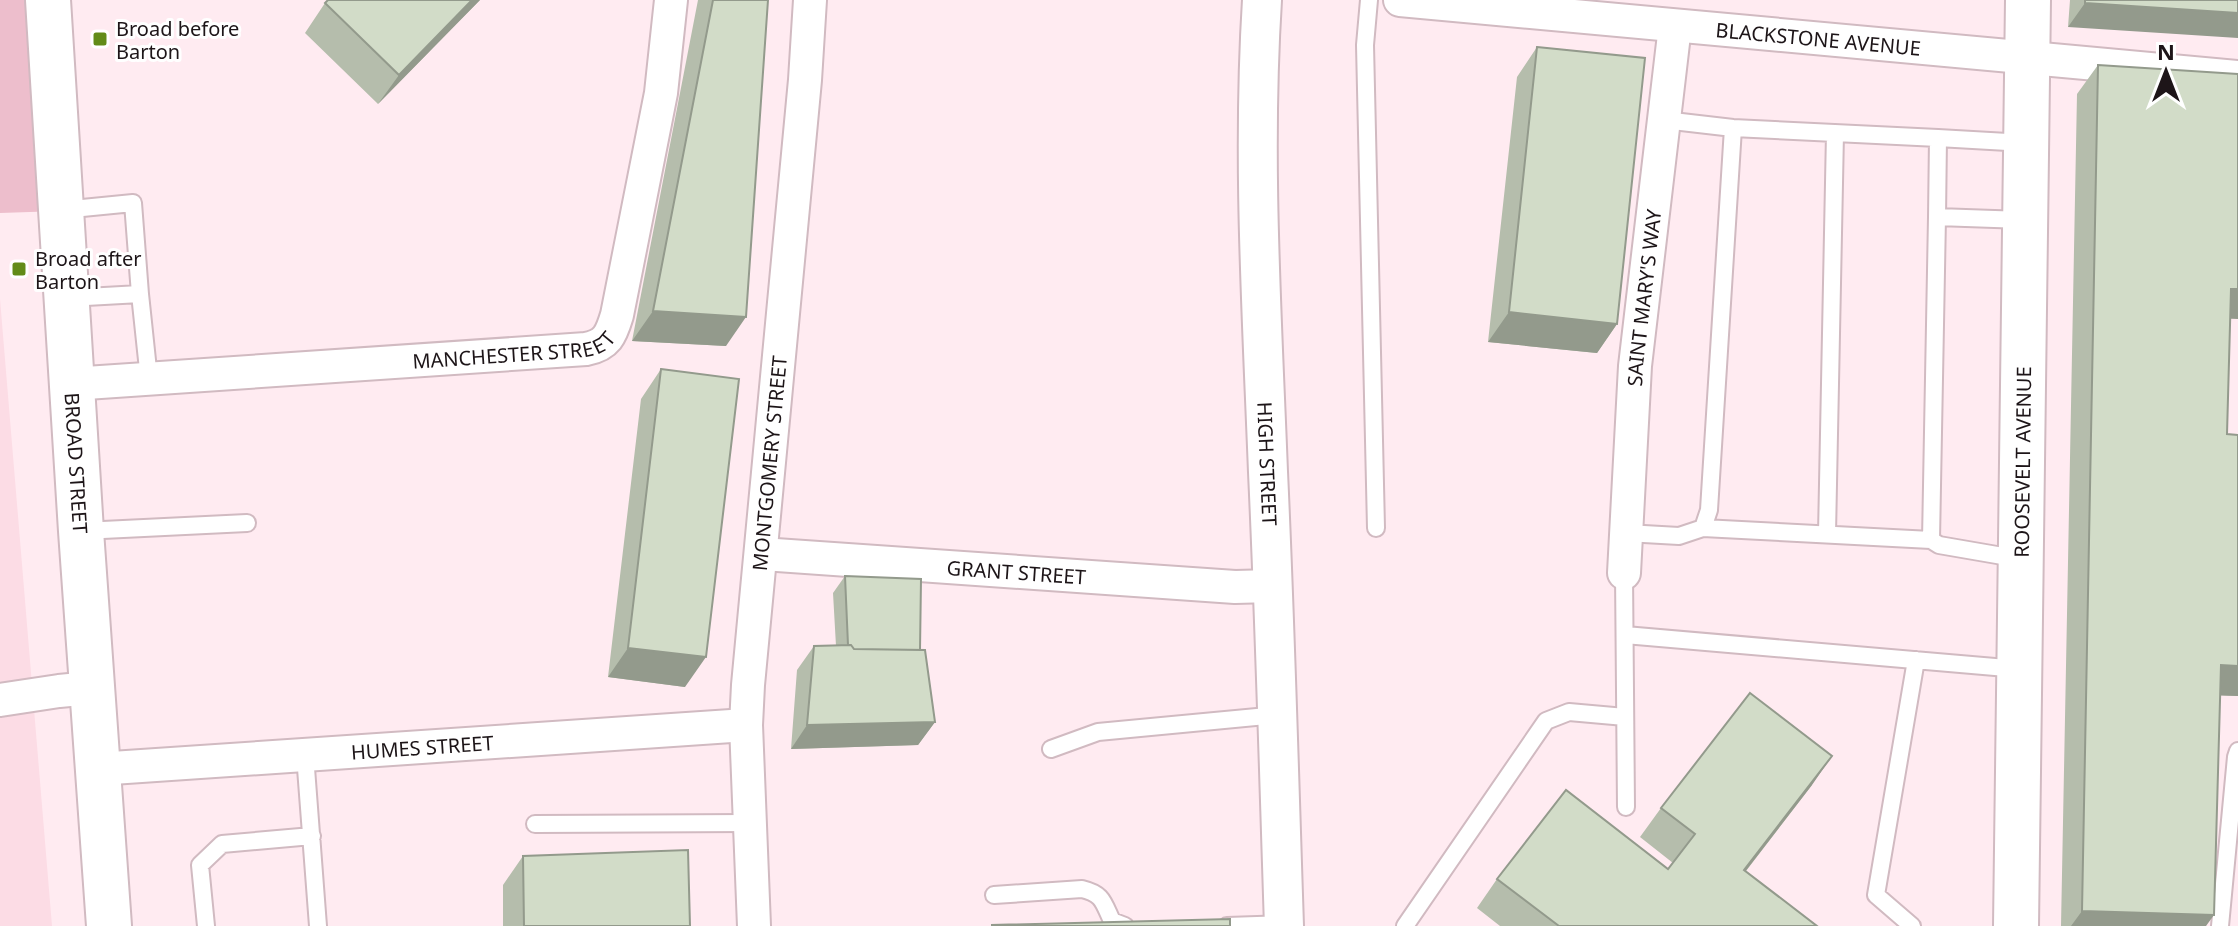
<svg xmlns="http://www.w3.org/2000/svg" width="2238" height="926" viewBox="0 0 2238 926" font-family="'Noto Sans',sans-serif">
<style>
.built{fill:#fcdce5}
.green{fill:#edbecc}
.lines{fill:none;stroke-linecap:round;stroke-linejoin:round}
.service-casing{stroke:#d1bac1;stroke-width:20}
.minor-casing{stroke:#d1bac1;stroke-width:36}
.tertiary-casing{stroke:#d1bac1;stroke-width:42}
.secondary-casing{stroke:#d1bac1;stroke-width:48}
.primary-casing{stroke:#d1bac1;stroke-width:48}
.service{stroke:#fff;stroke-width:16}
.minor{stroke:#fff;stroke-width:32}
.tertiary{stroke:#fff;stroke-width:38}
.secondary{stroke:#fff;stroke-width:44}
.primary{stroke:#fff;stroke-width:44}
.wall{fill:#b5bdac}
.shaded-wall{fill:#939a8c}
.building{fill:#d2dcc8;stroke:#939a8c;stroke-width:2}
.poi-dot{fill:#628b18;stroke:#fff;stroke-width:3}
.labels{text-anchor:middle;dominant-baseline:central;stroke-width:6;stroke-linejoin:round;paint-order:stroke}
.poi-label{font-size:20px;fill:#1d1518;stroke:#fff;text-anchor:start}
.street-label{font-size:20px;fill:#1d1518;stroke:#fff}
</style>
<rect width="100%" height="100%" fill="#ffebf1"/>
<!-- built -->
<path class="built" d="M0,299L52,926H0Z"/>
<!-- green -->
<path class="green" d="M0,0H49L60,211L0,213Z"/>
<g class="lines">
<!-- service casing -->
<g class="service-casing">
<path id="service" d="M1369,0L1365,45L1376,528
M1664,120L1733,128L1938,138
M62,210L133,203L140,294
M1937,217L1931,540L1939,545L2020,559
M2023,220L1937,217L1938,138L2025,143
M68,298L140,294L149,379
M1703,528L1931,540
M82,531L247,523
M1626,533L1679,536L1703,528L1709,510L1733,128
M1827,534L1835,133
M1624,573L1626,807
M1625,635L2018,669
M1051,749L1098,732L1277,715
M305,755L318,926
M535,824L750,823
M994,895L1082,889C1103,894 1103,902 1112,921L1125,926
M206,926L200,865L222,844L312,836
M1227,926L1284,924
M1405,926L1546,721L1569,712L1625,717
M1912,926L1876,895L1916,660
M2220,926L2236,757L2238,751"/>
</g>
<!-- minor casing -->
<g class="minor-casing">
<g id="minor">
<path id="s1" d="M1400,0L2238,77"/>
<path id="s2" d="M71,384L586,349C607,345 611,335 617,315L661,93L671,0"/>
<path id="s3" d="M761,554L1235,587L1273,586"/>
<path id="s4" d="M1624,573L1635,366L1675,26"/>
<path d="M0,700L59,691L91,688"/>
<path id="s5" d="M97,769L746,725"/>
<path id="s6" d="M754,926L746,725L748,685L805,80L810,0"/>
</g>
</g>
<!-- tertiary casing -->
<g class="tertiary-casing">
<g id="tertiary">
<path id="s7" d="M1262,0C1252,158 1262,315 1268,472C1275,623 1279,775 1284,926"/>
</g>
</g>
<!-- secondary casing -->
<g class="secondary-casing">
<g id="secondary">
<path id="s8" d="M2016,926L2028,0"/>
</g>
</g>
<!-- primary casing -->
<g class="primary-casing">
<g id="primary">
<path id="s9" d="M48,0L81,531L109,926"/>
</g>
</g>
<!-- service -->
<use href="#service" class="service"/>
<!-- minor -->
<use href="#minor" class="minor"/>
<!-- tertiary -->
<use href="#tertiary" class="tertiary"/>
<!-- secondary -->
<use href="#secondary" class="secondary"/>
<!-- primary -->
<use href="#primary" class="primary"/>
</g>
<!-- wall -->
<path class="wall" d="M480,0L378,104L305,33L325,3Z
M698,0H768L726,346L632,341Z
M2070,0H2238L2068,27Z
M1537,47L1617,324L1597,353L1488,342L1517,77Z
M2098,65L2230,319L2227,434L2238,435V696L2220,695L2206,926H2061L2077,94Z
M661,369L685,687L608,677L641,399Z
M845,576L920,650L935,722L918,745L791,749L797,670L814,646H836L833,593Z
M1812,785L1746,871L1817,926H1500L1477,908L1497,879L1668,869L1673,863L1640,837L1661,808Z
M523,856L690,926H503V885Z"/>
<!-- shaded-wall -->
<path class="shaded-wall" d="M472,0H480L378,104L399,75Z
M2085,3L2238,13V38L2068,27Z
M2231,289H2238V319L2211,318Z
M653,311L746,317L726,346L632,341Z
M1509,312L1617,324L1597,353L1488,342Z
M628,648L706,657L685,687L608,677Z
M2221,665L2238,666V696L2201,695Z
M935,722L918,745L791,749L807,725Z
M1832,756L1812,785L1724,899L1744,870Z
M2082,911L2214,915L2206,926H2071Z"/>
<!-- building -->
<path class="building" d="M328,0H472L399,75L325,3Z
M713,0H768L746,317L653,311Z
M2085,0H2238V13L2085,3Z
M1537,47L1645,58L1617,324L1509,312Z
M2098,65L2238,74V289H2231L2227,434L2238,435V666L2221,665L2214,915L2082,911Z
M661,369L739,379L706,657L628,648Z
M845,576L921,579L920,650L854,649L851,645H848Z
M851,645L854,649L925,650L935,722L807,725L814,646Z
M1750,693L1832,756L1744,870L1817,926H1559L1497,879L1566,790L1668,869L1695,834L1661,808Z
M688,850L690,926H524L523,856Z
M1230,919V926H992V925Z"/>
<!-- markers -->
<g class="poi-dot">
<rect x="92" y="31" width="16" height="16" rx="4"/>
<rect x="11" y="261" width="16" height="16" rx="4"/>
</g>
<g class="labels">
<!-- poi labels -->
<g class="poi-label">
<text x="116" y="28">Broad before<tspan x="116" dy="23">Barton</tspan></text>
<text x="35" y="258">Broad after<tspan x="35" dy="23">Barton</tspan></text>
</g>
<!-- street labels -->
<g class="street-label">
<text stroke="none"><textPath href="#s1" startOffset="420">BLACKSTONE AVENUE</textPath></text>
<text stroke="none"><textPath href="#s4" startOffset="276">SAINT MARY'S WAY</textPath></text>
<text stroke="none"><textPath href="#s2" startOffset="444">MANCHESTER STREET</textPath></text>
<text stroke="none"><textPath href="#s9" startOffset="464">BROAD STREET</textPath></text>
<text stroke="none"><textPath href="#s6" startOffset="464">MONTGOMERY STREET</textPath></text>
<text stroke="none"><textPath href="#s7" startOffset="464">HIGH STREET</textPath></text>
<text stroke="none"><textPath href="#s8" startOffset="464">ROOSEVELT AVENUE</textPath></text>
<text stroke="none"><textPath href="#s3" startOffset="256">GRANT STREET</textPath></text>
<text stroke="none"><textPath href="#s5" startOffset="326">HUMES STREET</textPath></text>
</g>
</g>
<!-- north arrow -->
<g transform="translate(2166 72)" stroke="#ffffff" stroke-width="6" paint-order="stroke">
<path d="M0-6L14 30L0 20L-14 30Z" fill="#1d1518"/>
<text y="-12" font-size="22" font-weight="bold" text-anchor="middle" fill="#1d1518">N</text>
</g>
</svg>
